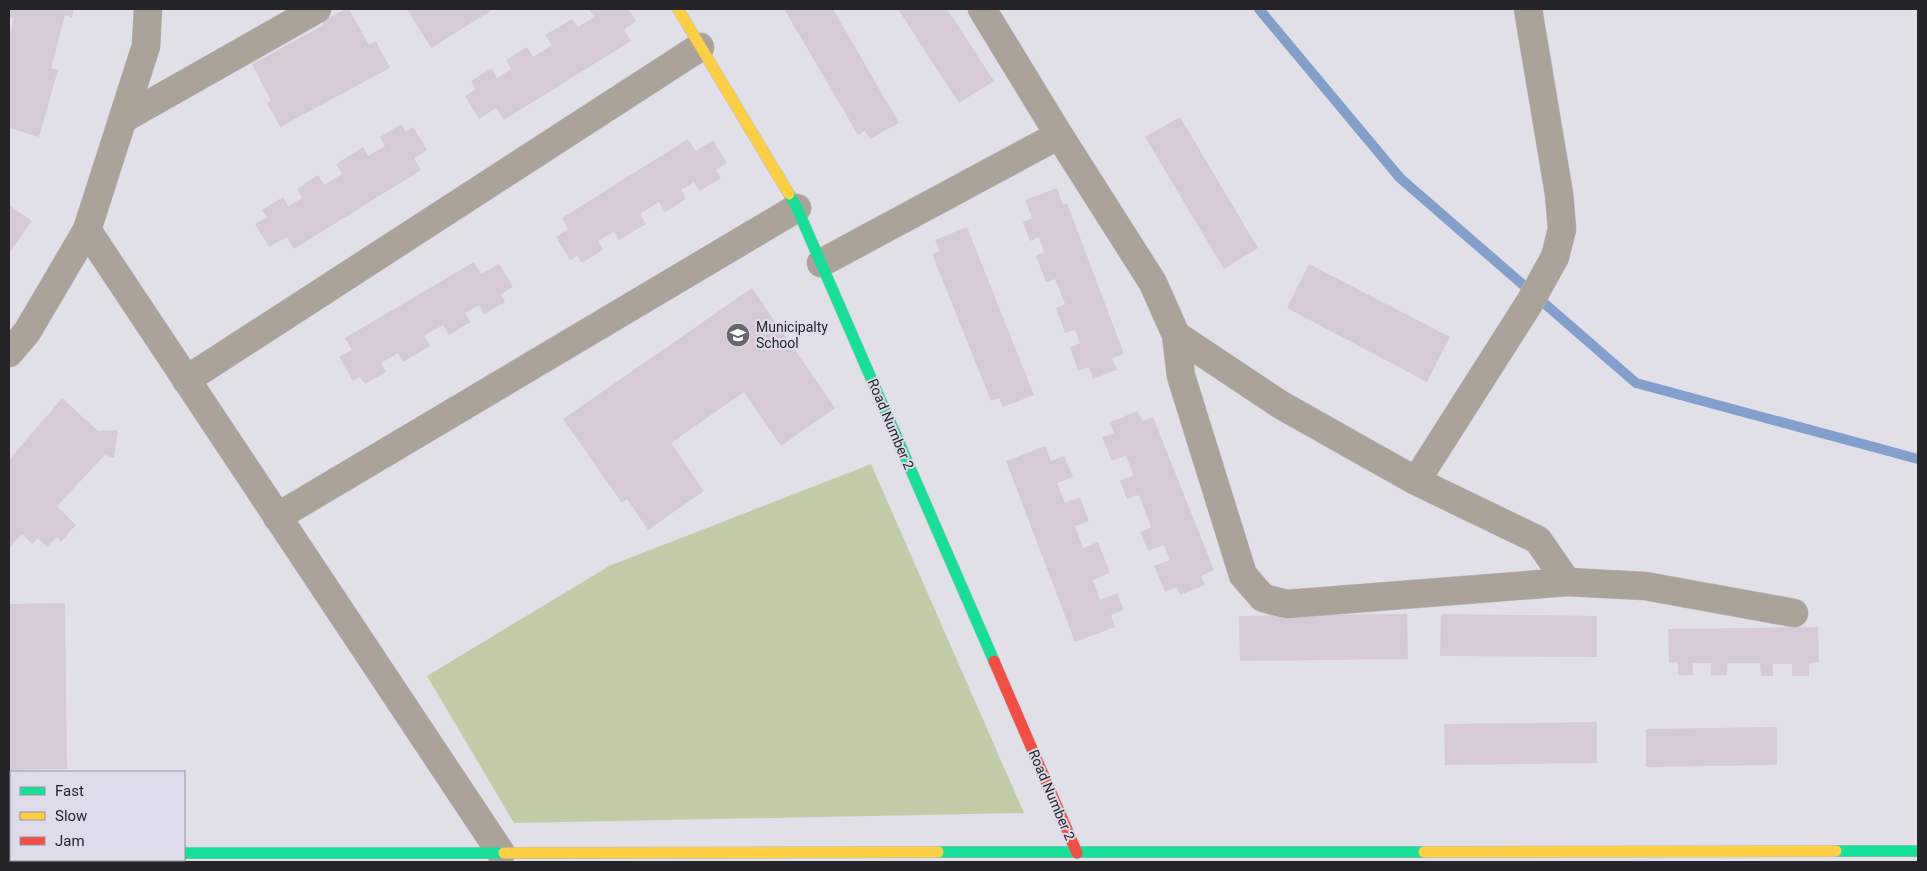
<svg xmlns="http://www.w3.org/2000/svg" width="1927" height="871" viewBox="0 0 1927 871" font-family="Roboto,sans-serif">
<style>
.green{fill:#c2cda8}
.lines{fill:none;stroke-linecap:round;stroke-linejoin:round}
.stream{stroke:#82a0cb;stroke-width:10}
.building{fill:#d6cad7}
.street-casing{stroke:#bcbbc1;stroke-width:29}
.fast-casing{stroke:#bcbbc1;stroke-width:12}
.slow-casing{stroke:#bcbbc1;stroke-width:12}
.jam-casing{stroke:#bcbbc1;stroke-width:12}
.street{stroke:#aba399;stroke-width:28}
.fast{stroke:#16e098;stroke-width:11}
.slow{stroke:#ffcf43;stroke-width:11}
.jam{stroke:#f24e42;stroke-width:11}
.labels{text-anchor:middle;dominant-baseline:central;stroke-width:4;stroke-linejoin:round;paint-order:stroke}
.poi-label{font-size:14px;fill:#252429;stroke:#dedceb;text-anchor:start}
.street-label{font-size:14px;fill:#252429;stroke:#dedceb}
</style>
<rect width="100%" height="100%" fill="#e1e0e8"/>
<!-- green -->
<path class="green" d="M871,464L1024,813L514,823L427,676L609,566Z"/>
<g class="lines">
<!-- stream -->
<path class="stream" d="M1259,9L1400,178L1636,383L1918,459"/>
</g>
<!-- building -->
<path class="building" d="M11,9H74L72,18L65,15L51,68L58,70L39,137L9,128V38L14,18L9,17Z
M346,9H349L369,45L376,41L390,68L280,127L267,103L271,101L252,64L324,25L322,21Z
M407,9H494L431,48Z
M589,9H628L636,21L624,30L631,41L504,120L496,108L479,119L465,96L476,89L471,81L492,68L497,78L511,69L506,60L527,47L533,57L552,45L545,35L572,19L578,27L594,17Z
M784,9H833L899,123L870,139L865,131L858,135Z
M898,9H947L994,81L959,103Z
M1180,117L1258,248L1224,269L1145,137Z
M401,124L406,132L413,127L427,150L414,158L421,170L294,249L287,237L269,247L255,224L267,217L262,210L283,197L288,206L302,198L297,189L318,175L324,185L342,174L336,164L363,147L368,156L385,146L380,137Z
M688,139L696,151L713,140L727,163L716,170L721,178L700,191L694,182L681,190L686,199L665,212L659,202L640,214L646,224L619,240L614,232L598,241L603,250L582,263L577,256L570,260L556,237L568,229L562,218Z
M1057,188L1063,205L1067,203L1124,354L1112,358L1117,370L1093,379L1089,367L1078,371L1070,347L1080,343L1075,330L1065,333L1056,308L1065,304L1055,279L1046,282L1036,256L1044,252L1039,237L1030,241L1023,222L1032,218L1025,200Z
M9,205L32,221L9,253Z
M967,227L1034,395L1003,407L999,398L991,401L932,254L940,251L935,240Z
M474,262L481,274L499,264L513,287L501,294L505,302L484,314L479,305L465,313L471,322L449,335L443,325L424,336L430,346L403,362L398,353L381,363L386,372L365,384L360,377L353,381L339,357L352,350L345,338Z
M1309,264L1450,337L1427,382L1287,308Z
M752,288L835,408L781,446L744,392L671,443L704,491L648,530L627,499L622,503L563,419Z
M62,398L98,431L118,430L114,458L105,455L57,506L76,525L61,542L57,537L47,547L38,538L32,544L22,534L9,548V460Z
M1138,411L1142,421L1153,417L1214,570L1201,576L1205,585L1180,595L1177,587L1165,592L1154,566L1170,560L1164,545L1148,551L1140,532L1151,527L1139,495L1127,499L1120,481L1133,475L1126,455L1112,461L1102,437L1114,433L1110,422Z
M1045,446L1051,461L1064,456L1073,477L1057,483L1065,503L1080,497L1089,521L1075,526L1083,548L1098,542L1110,573L1093,580L1100,600L1117,593L1124,610L1111,615L1115,627L1075,642L1006,461Z
M65,603L67,769L9,770V604Z
M1407,614L1408,659L1240,661L1239,616Z
M1441,614L1597,616V657L1440,656Z
M1818,627L1819,662L1809,663V676H1792V664H1773V676H1761L1760,663H1727V675H1711V663H1693V675H1678V662L1669,663L1668,629Z
M1597,722V763L1445,765L1444,724Z
M1777,727V765L1646,767V729Z"/>
<g class="lines">
<!-- street casing -->
<g class="street-casing">
<path id="street" d="M982,9L1059,135L1153,283L1176,335L1281,405L1416,481L1538,540L1567,582L1645,586L1794,613
M123,119L317,9
M87,230L501,853
M821,263L1059,135
M1176,335L1181,376L1243,575L1263,598L1287,604L1567,582
M9,353L27,332L87,230L146,46L148,9
M186,380L700,47
M1416,481L1530,302L1555,257L1562,229L1559,194L1528,9
M277,517L797,208
M153,860V862"/>
</g>
<!-- fast casing -->
<g class="fast-casing">
<path id="fast" d="M789,194L797,208L994,661
M1836,851H1918
M938,852H1424
M184,853H504"/>
</g>
<!-- slow casing -->
<g class="slow-casing">
<path id="slow" d="M678,9L789,194
M1424,852L1836,851
M504,853L938,852"/>
</g>
<!-- jam casing -->
<g class="jam-casing">
<path id="jam" d="M994,661L1077,853
M9,853H11"/>
</g>
<!-- street -->
<use href="#street" class="street"/>
<!-- fast -->
<use href="#fast" class="fast"/>
<!-- slow -->
<use href="#slow" class="slow"/>
<!-- jam -->
<use href="#jam" class="jam"/>
</g>
<!-- icons -->
<defs>
<g id="school-disc" transform="scale(1.25)"><circle r="9.5" fill="#67666c" stroke="#dedceb"/><path d="M0-5L7-2L0 1L-7-2ZM-4 1L0 2.5L4 1V4Q0 6-4 4Z" fill="#fff"/></g>
</defs>
<g fill-rule="evenodd">
<use href="#school-disc" x="738" y="335"/>
</g>
<g class="labels">
<!-- poi labels -->
<g class="poi-label">
<text x="756" y="327">Municipalty<tspan x="756" dy="16">School</tspan></text>
</g>
<!-- street labels -->
<g class="street-label">
<text transform="translate(891 424) rotate(67)">Road Number 2</text>
<text transform="translate(1052 795) rotate(67)">Road Number 2</text>
</g>
</g>
<!-- border -->
<rect width="1927" height="871" fill="none" stroke="#252429" stroke-width="20"/>
<!-- legend -->
<rect x="10" y="771" width="175" height="90" fill="#dedceb" stroke="#94929d"/>
<rect x="20" y="787" width="25" height="8" fill="#16e098" stroke="#94929d"/>
<text x="55" y="796" font-size="15" fill="#252429">Fast</text>
<rect x="20" y="812" width="25" height="8" fill="#ffcf43" stroke="#94929d"/>
<text x="55" y="821" font-size="15" fill="#252429">Slow</text>
<rect x="20" y="837" width="25" height="8" fill="#f24e42" stroke="#94929d"/>
<text x="55" y="846" font-size="15" fill="#252429">Jam</text>
</svg>
